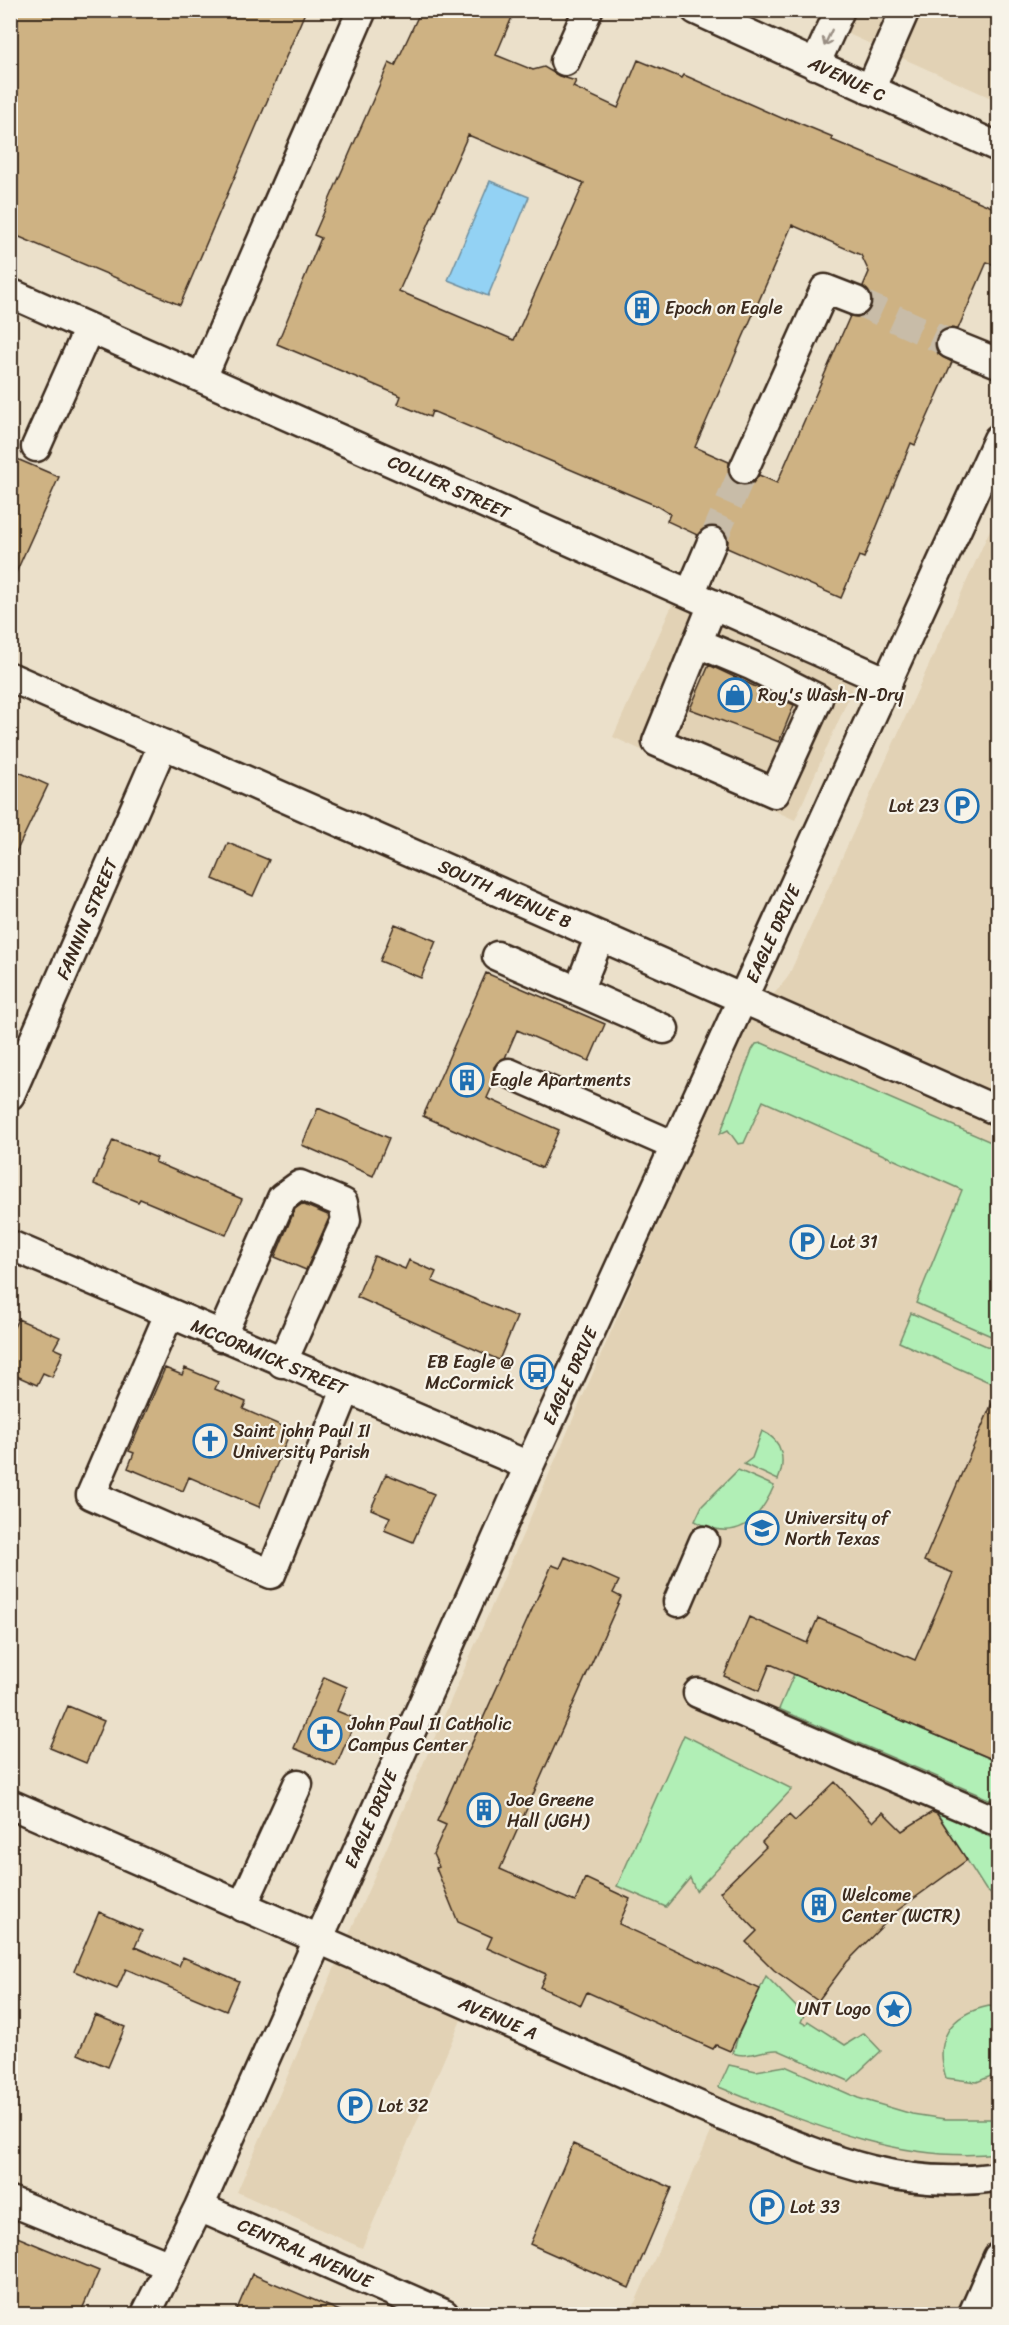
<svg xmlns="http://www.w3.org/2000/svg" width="1009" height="2325" viewBox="0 0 1009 2325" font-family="Sriracha,sans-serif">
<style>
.built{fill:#e2d2b5}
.green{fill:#b1efb6;stroke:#768c6a;stroke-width:1.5}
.water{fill:#93d2f4;stroke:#708f9e;stroke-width:1.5}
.building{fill:#ceb283;stroke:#3b2a1e;stroke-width:1.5;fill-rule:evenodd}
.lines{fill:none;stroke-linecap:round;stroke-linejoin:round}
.minor-tunnel{stroke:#c8bca8;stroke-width:28;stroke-dasharray:28 14;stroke-linecap:butt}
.minor-casing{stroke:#3b2a1e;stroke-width:33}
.minor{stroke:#f7f3e8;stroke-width:28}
.oneway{stroke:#998e83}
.labels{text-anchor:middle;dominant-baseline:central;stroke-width:4.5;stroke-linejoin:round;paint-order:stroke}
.street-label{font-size:18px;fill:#3b2a1e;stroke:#f7f3e8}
.poi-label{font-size:18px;fill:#3b2a1e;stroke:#f7f3e8;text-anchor:start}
</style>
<rect width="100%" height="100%" fill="#ebe0ca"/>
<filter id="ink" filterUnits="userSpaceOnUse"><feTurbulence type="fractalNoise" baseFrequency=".0167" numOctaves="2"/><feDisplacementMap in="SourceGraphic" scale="12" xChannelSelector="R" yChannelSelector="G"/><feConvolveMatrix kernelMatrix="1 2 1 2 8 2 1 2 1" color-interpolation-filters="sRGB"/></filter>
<g filter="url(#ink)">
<!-- built -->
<path class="built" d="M797,11H998V101Z
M998,512V2314H630L712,2130L461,2020L362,2248L237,2192L740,1035L788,977Z
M674,601L856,681L795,820L613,737Z"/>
<!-- green -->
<path class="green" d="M762,1043L998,1145V1339L916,1303L962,1190L763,1101L744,1143L738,1144L728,1130L720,1134L752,1050L756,1044Z
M911,1313L998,1351V1386L899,1342Z
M762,1431C783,1440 786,1461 778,1480L744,1464L752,1458Z
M738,1470L774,1486C758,1523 735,1543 695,1521L702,1506Z
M794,1674L998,1762V1803L779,1709Z
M684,1735L792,1789L696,1891L690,1878L666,1907L617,1886Z
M935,1810L998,1841V1900L986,1890Z
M766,1976L804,2015L801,2022L806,2025L808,2021L845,2045L864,2033L881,2051L849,2081L778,2050C762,2049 748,2059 733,2053L738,2036Z
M989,2006L998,2008V2073L977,2082L946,2078C934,2039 950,2014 989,2006Z
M729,2065L756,2071L785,2066L858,2098L912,2114L945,2119H998V2153C901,2164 808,2123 719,2087Z"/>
<!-- water -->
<path class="water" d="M490,181L529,197L488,296L448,280Z"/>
<!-- building -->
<path class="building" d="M10,10H306L180,305L10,233Z
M421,10H515L496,55L533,70L544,67L559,76L576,81L573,87L618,108L638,60L682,78L684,75L786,120L787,118L833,137L832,140L999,210V267L987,262L958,329L948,328L936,337L935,346L938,354L952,362L915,445L911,443L864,558L859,556L841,598L727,548L728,539L719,527L709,526L697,535L667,521L670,514L657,506L432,411L430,417L398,404L401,396L277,344L321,238L314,235L328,203L389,63L395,66ZM468,135L584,183L514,340L399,291ZM792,225L861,255L869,272L863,286L872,298V306L866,314L858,317L850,316L777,483L759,475L753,483L738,484L730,478L729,462L695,447Z
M10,456L59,477L10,586Z
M709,665L794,705L779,742L690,709Z
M10,768L48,785L10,865Z
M228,843L269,860L253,896L213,879Z
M395,924L436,941L421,978L380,961Z
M486,973L605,1024L589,1061L517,1030L505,1058L494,1067L495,1080L487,1098L559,1130L542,1168L423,1116Z
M318,1108L389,1138L373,1176L302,1145Z
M113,1140L157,1158L155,1162L242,1199L226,1235L140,1199L138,1202L94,1184Z
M302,1204L328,1215L329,1218L306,1270L275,1257L295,1209Z
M374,1256L405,1269L409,1260L436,1272L432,1281L517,1317L499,1360L357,1297Z
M18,1319L60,1337L54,1348L63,1352L52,1377L43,1373L37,1385L10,1373V1335Z
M165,1368L182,1375L185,1368L218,1382L215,1389L246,1402L243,1409L291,1430L259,1507L189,1477L183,1491L128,1468L134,1453L129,1451Z
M999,1387V1762L770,1664L759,1691L724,1676L749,1617L807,1643L818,1618L915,1660L953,1573L924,1561Z
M386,1474L434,1494L413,1542L384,1530L390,1517L371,1509Z
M565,1557L619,1581L613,1593L621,1597L500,1869L575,1902L585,1878L619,1894L630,1899L619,1924L760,1989L730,2051L716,2045L713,2049L587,1992L581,2005L540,1987L546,1974L487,1948L492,1937L458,1922L436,1868L439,1867L433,1854L446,1825L437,1821L552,1565L560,1568Z
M324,1677L347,1687L337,1711L356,1719L336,1766L294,1748Z
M68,1706L104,1721L86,1763L50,1748Z
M835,1782L873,1822L883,1812L902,1831L932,1812L937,1814L967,1860L898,1910L847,1962L818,2001L774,1970L746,1942L757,1931L720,1892L766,1847L762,1842L789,1815L795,1821Z
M99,1912L142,1931L135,1947L179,1966L183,1957L239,1981L226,2011L126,1969L117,1989L74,1971Z
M95,2015L125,2027L108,2067L78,2054Z
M573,2144L672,2188L629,2288L530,2244Z
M10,2234L99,2271L80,2314H23L10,2309Z
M252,2274L347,2314H235Z"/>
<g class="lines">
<!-- minor-tunnel -->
<path class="minor-tunnel" d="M856,301L951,344
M712,542L744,469"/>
<!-- minor casing -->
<g class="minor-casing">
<path id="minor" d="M696,10L998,147
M565,61L588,10
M815,65L840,10
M870,90L905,10
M10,293L888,682
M951,344L998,363
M202,378L362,10
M36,447L89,328
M744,469L825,289L856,301
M690,594L712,542
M698,643L751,665L818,699L775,793L657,742L713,604
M10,677L998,1111
M600,936L578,991L664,1029
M497,956L578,991
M509,1073L675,1146
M10,1095L163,744
M10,1245L529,1466
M169,1314L91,1495L271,1574L346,1390
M221,1337L282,1198L300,1185L343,1203L346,1220L282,1363
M678,1602L704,1541
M698,1693L998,1822
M10,1804L720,2115C815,2153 893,2192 998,2177
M242,1907L298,1784
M10,2201L170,2266
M199,2207L444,2314
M146,2314L199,2207L529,1466L998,439
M973,2314L998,2257"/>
</g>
<!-- minor -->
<use href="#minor" class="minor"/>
</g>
<!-- one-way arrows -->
<defs><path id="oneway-shaft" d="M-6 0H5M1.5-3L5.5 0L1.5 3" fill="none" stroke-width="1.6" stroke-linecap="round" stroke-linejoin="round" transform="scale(1.5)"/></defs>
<use class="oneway" href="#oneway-shaft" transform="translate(828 38) rotate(115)"/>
</g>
<!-- icons -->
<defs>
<g id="building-ring" transform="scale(1.725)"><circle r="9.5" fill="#f7f3e8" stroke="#1f6fb2" stroke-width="1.5"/><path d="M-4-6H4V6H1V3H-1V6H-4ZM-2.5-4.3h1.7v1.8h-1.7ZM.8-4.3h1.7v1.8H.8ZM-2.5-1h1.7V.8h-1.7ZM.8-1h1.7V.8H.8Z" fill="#1f6fb2"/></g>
<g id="shop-ring" transform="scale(1.725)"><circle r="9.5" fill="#f7f3e8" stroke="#1f6fb2" stroke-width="1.5"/><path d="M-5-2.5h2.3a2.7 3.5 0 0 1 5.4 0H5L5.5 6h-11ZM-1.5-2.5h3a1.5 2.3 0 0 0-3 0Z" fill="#1f6fb2"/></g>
<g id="parking-ring" transform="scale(1.725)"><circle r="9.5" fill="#f7f3e8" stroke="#1f6fb2" stroke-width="1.5"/><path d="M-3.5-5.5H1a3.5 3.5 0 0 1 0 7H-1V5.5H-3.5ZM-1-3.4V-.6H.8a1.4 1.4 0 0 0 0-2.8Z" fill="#1f6fb2"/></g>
<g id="bus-ring" transform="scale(1.725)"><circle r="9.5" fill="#f7f3e8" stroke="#1f6fb2" stroke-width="1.5"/><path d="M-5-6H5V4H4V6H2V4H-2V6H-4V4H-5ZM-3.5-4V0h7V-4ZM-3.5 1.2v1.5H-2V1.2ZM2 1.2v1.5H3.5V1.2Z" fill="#1f6fb2"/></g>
<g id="church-ring" transform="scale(1.725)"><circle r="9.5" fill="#f7f3e8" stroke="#1f6fb2" stroke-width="1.5"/><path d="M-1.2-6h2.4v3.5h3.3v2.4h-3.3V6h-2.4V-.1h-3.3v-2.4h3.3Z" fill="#1f6fb2"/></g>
<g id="university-ring" transform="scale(1.725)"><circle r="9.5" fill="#f7f3e8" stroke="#1f6fb2" stroke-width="1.5"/><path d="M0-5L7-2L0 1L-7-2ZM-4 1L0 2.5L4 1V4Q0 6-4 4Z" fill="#1f6fb2"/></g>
<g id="sight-ring" transform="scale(1.725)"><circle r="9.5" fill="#f7f3e8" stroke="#1f6fb2" stroke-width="1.5"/><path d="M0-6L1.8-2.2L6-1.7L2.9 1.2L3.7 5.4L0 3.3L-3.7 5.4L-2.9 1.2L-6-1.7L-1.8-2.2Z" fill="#1f6fb2"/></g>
</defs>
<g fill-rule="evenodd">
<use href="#building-ring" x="642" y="308"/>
<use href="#shop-ring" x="735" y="695"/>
<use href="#parking-ring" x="962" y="806"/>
<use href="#building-ring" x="467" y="1080"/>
<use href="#parking-ring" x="807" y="1242"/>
<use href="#bus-ring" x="537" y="1372"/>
<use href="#church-ring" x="210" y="1441"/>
<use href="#university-ring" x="762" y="1528"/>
<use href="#church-ring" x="325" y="1734"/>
<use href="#building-ring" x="484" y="1810"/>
<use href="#building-ring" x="819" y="1905"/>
<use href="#sight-ring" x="894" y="2009"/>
<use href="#parking-ring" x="355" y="2106"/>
<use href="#parking-ring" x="767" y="2207"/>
</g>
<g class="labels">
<!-- street labels -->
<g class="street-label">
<text transform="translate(847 79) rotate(25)">AVENUE C</text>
<text transform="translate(449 487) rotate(24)">COLLIER STREET</text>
<text transform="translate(505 894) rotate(24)">SOUTH AVENUE B</text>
<text transform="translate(87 919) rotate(-67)">FANNIN STREET</text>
<text transform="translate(773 934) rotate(-65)">EAGLE DRIVE</text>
<text transform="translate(269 1357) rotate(23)">MCCORMICK STREET</text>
<text transform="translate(570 1376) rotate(-65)">EAGLE DRIVE</text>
<text transform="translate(371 1819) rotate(-66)">EAGLE DRIVE</text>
<text transform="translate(498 2018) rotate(23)">AVENUE A</text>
<text transform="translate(305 2253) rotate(24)">CENTRAL AVENUE</text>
</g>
<!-- poi labels -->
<g class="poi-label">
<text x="665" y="308">Epoch on Eagle</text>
<text x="758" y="695">Roy's Wash-N-Dry</text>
<text x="939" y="806" text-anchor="end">Lot 23</text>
<text x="490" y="1080">Eagle Apartments</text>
<text x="830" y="1242">Lot 31</text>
<text x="514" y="1362" text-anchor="end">EB Eagle @<tspan x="514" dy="21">McCormick</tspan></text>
<text x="233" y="1431">Saint john Paul II<tspan x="233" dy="21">University Parish</tspan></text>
<text x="785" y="1518">University of<tspan x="785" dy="21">North Texas</tspan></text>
<text x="348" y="1724">John Paul II Catholic<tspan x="348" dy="21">Campus Center</tspan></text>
<text x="507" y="1800">Joe Greene<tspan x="507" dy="21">Hall (JGH)</tspan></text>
<text x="842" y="1895">Welcome<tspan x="842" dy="21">Center (WCTR)</tspan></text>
<text x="871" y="2009" text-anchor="end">UNT Logo</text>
<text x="378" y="2106">Lot 32</text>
<text x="790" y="2207">Lot 33</text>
</g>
</g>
<!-- margin -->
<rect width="1009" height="2325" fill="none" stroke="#f7f3e8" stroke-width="36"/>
<rect x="18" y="18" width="973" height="2289" fill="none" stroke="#3b2a1e" stroke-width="2" filter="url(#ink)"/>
</svg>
